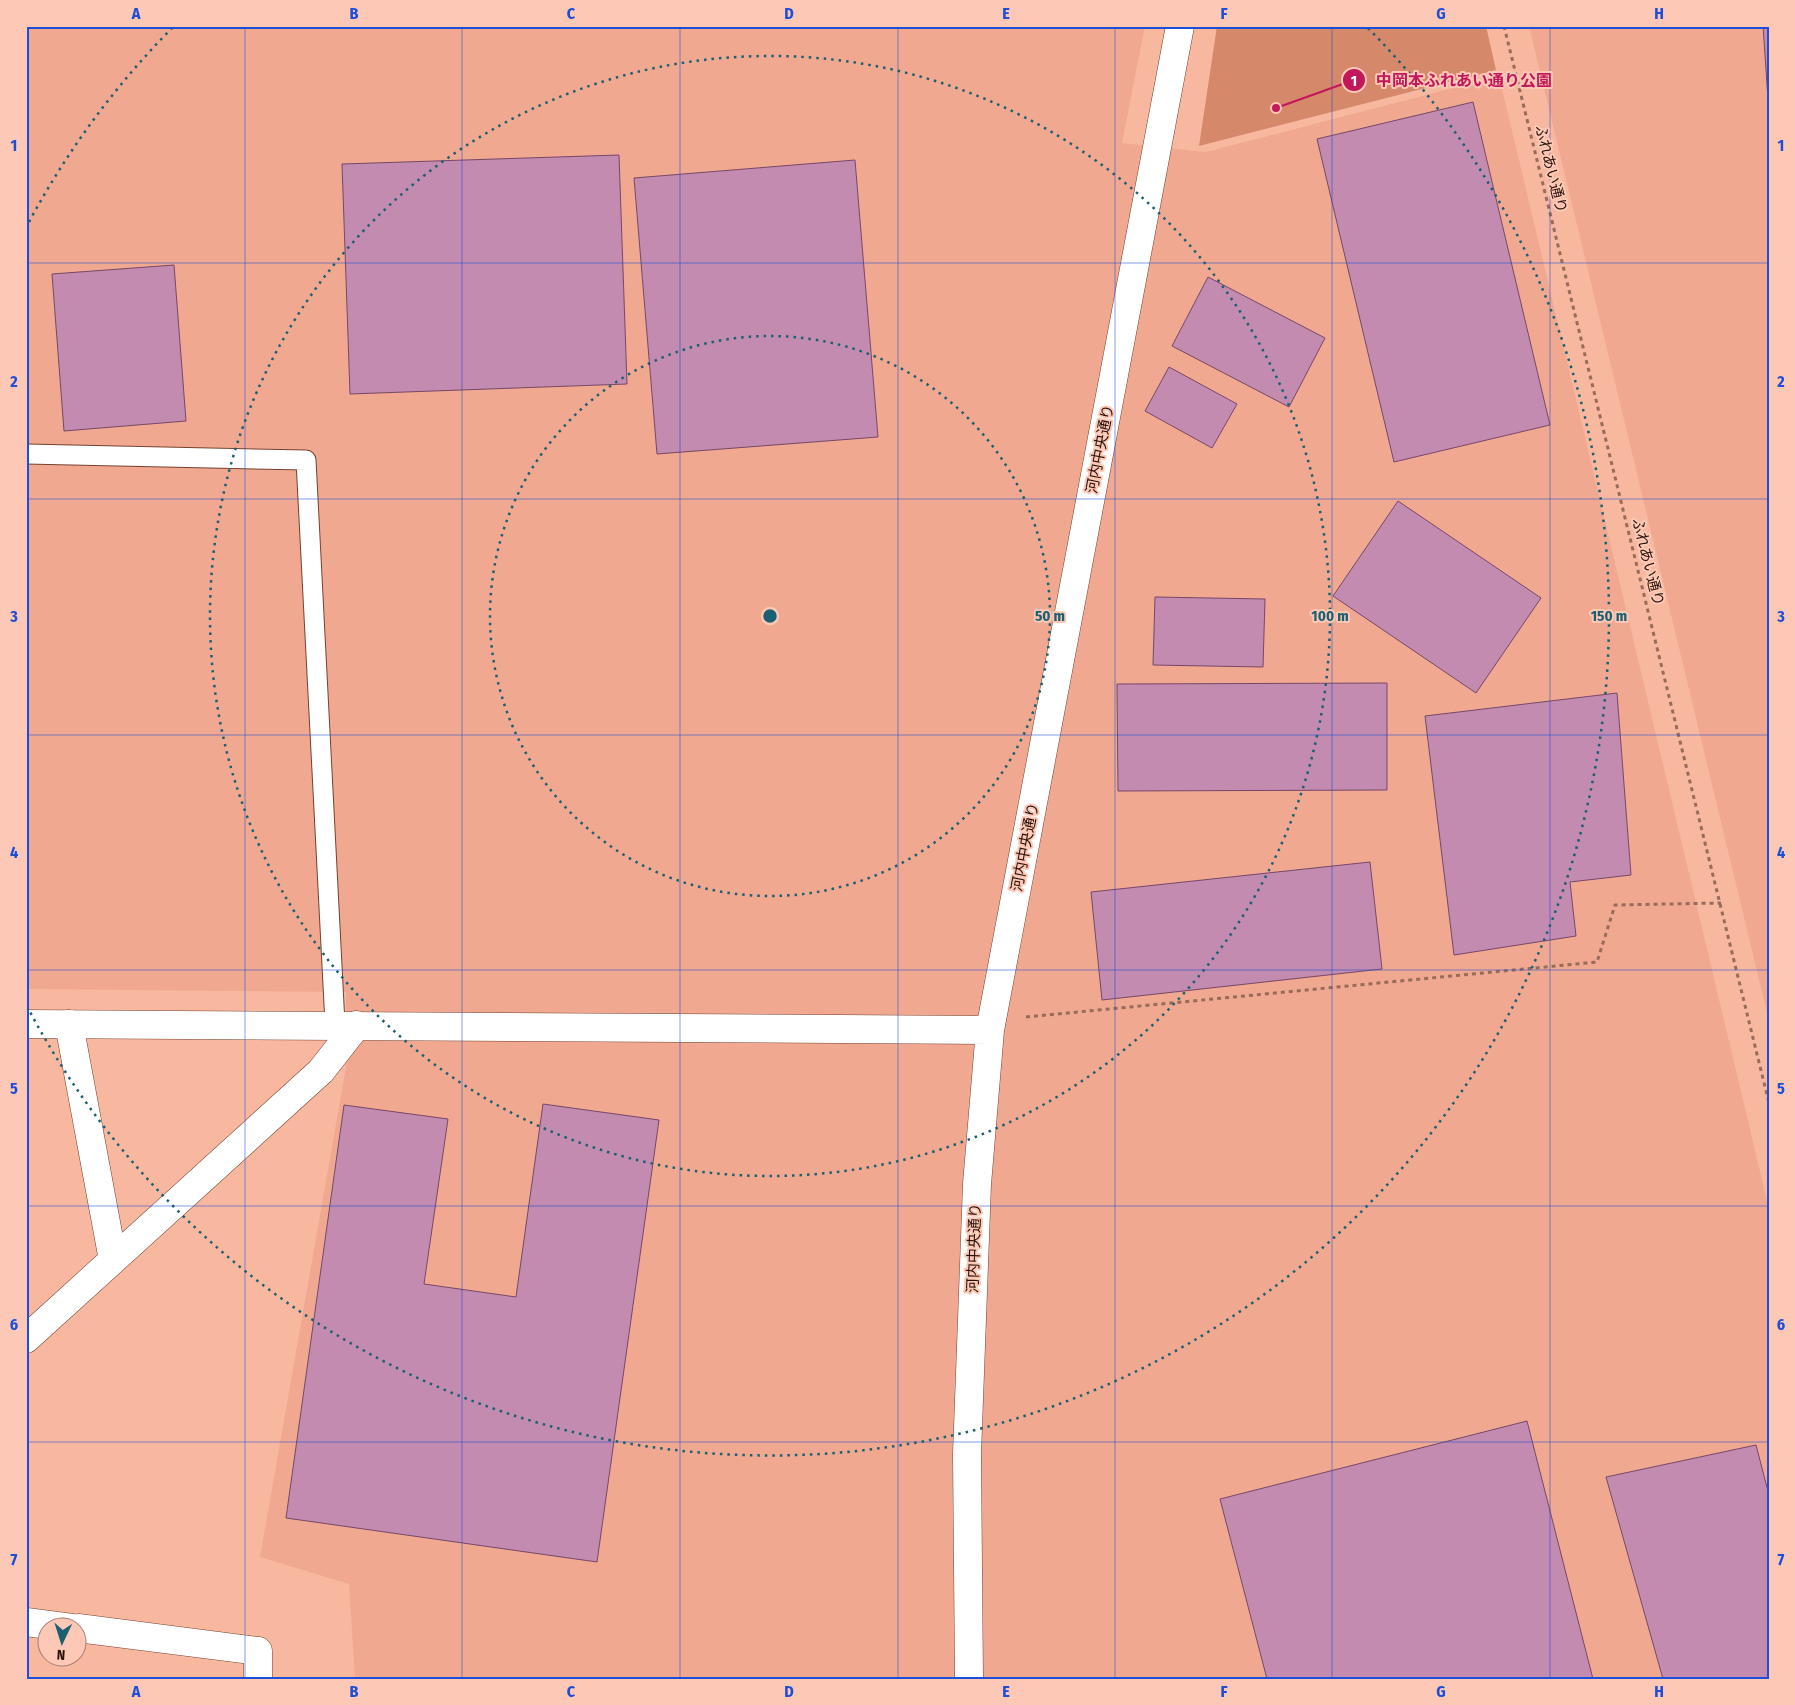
<svg xmlns="http://www.w3.org/2000/svg" width="1795" height="1705" viewBox="0 0 1795 1705" font-family="'Fira Sans Condensed','Noto Sans JP',sans-serif">
<style>
.built{fill:#f0a990}
.green{fill:#d6886b}
.building{fill:#c28baf;stroke:#784768}
.lines{fill:none;stroke-linecap:round;stroke-linejoin:round}
.lane-casing{stroke:#77412d;stroke-width:21}
.street-casing{stroke:#77412d;stroke-width:29}
.secondary-casing{stroke:#77412d;stroke-width:29}
.path{stroke:#986b5b;stroke-width:3;stroke-dasharray:4 4;stroke-linecap:butt}
.lane{stroke:#fff;stroke-width:19}
.street{stroke:#fff;stroke-width:28}
.secondary{stroke:#fff;stroke-width:28}
.grid{fill:none;stroke:#1d4ed8;stroke-width:1;stroke-opacity:0.55}
.ring{fill:none;stroke:#1b5f72;stroke-width:2.5;stroke-dasharray:2.5 5}
.labels{text-anchor:middle;dominant-baseline:central;stroke-width:4;stroke-linejoin:round;paint-order:stroke}
.street-label{font-size:15px;fill:#28120a;stroke:#fdc8b5}
.centre{fill:#1b5f72;stroke:#fdc8b5;stroke-width:2.5}
.ring-label{font-size:15px;text-anchor:middle;font-weight:bold;fill:#1b5f72;stroke:#fdc8b5;stroke-width:4;stroke-linejoin:round;paint-order:stroke}
.leader{fill:none;stroke:#c2185b;stroke-width:2}
.callout-dot{fill:#c2185b;stroke:#fdc8b5;stroke-width:2}
.mark-label{font-size:15px;text-anchor:middle;font-weight:bold;fill:#fff}
.callout-label{font-size:16px;text-anchor:middle;font-weight:bold;fill:#c2185b;stroke:#fdc8b5;stroke-width:4;stroke-linejoin:round;paint-order:stroke}
.neatline{fill:none;stroke:#1d4ed8;stroke-width:2}
.grid-label{font-size:16px;text-anchor:middle;font-weight:bold;fill:#1d4ed8}
</style>
<rect width="100%" height="100%" fill="#f8b8a0"/>
<!-- built -->
<path class="built" d="M26,26H1145L1122,143L1206,152L1499,76L1769,1209V1679H355L349,1584L260,1557L346,1067V992L26,989Z
M1529,26H1769V1021Z"/>
<!-- green -->
<path class="green" d="M1217,26H1486L1496,70L1199,146Z"/>
<!-- building -->
<path class="building" d="M1763,26H1769V114Z
M1473,102L1550,425L1394,462L1317,139Z
M619,155L627,384L350,394L342,164Z
M855,160L878,437L657,454L634,178Z
M174,265L186,421L64,431L52,274Z
M1208,277L1325,338L1289,407L1172,346Z
M1169,367L1237,404L1212,448L1145,411Z
M1398,501L1541,598L1476,693L1333,596Z
M1155,597L1265,599L1263,667L1153,665Z
M1387,683V790L1118,791L1117,684Z
M1617,693L1631,875L1570,882L1576,936L1454,955L1425,716Z
M1370,862L1382,969L1102,1000L1091,892Z
M543,1104L659,1120L597,1562L286,1518L344,1105L448,1119L424,1284L516,1297Z
M1527,1421L1593,1679H1267L1220,1499Z
M1756,1445L1769,1495V1679H1663L1606,1477Z"/>
<g class="lines">
<!-- lane casing -->
<g class="lane-casing">
<path id="lane" d="M26,454L306,460L335,1024"/>
</g>
<!-- street casing -->
<g class="street-casing">
<path id="street" d="M69,1024L113,1260
M26,1339L321,1071L357,1025
M26,1622L72,1628
M78,1628L258,1651V1679"/>
</g>
<!-- secondary casing -->
<g class="secondary-casing">
<path id="secondary" d="M26,1024L990,1030
M969,1679L967,1454L977,1184L990,1030L1180,26"/>
</g>
<!-- path -->
<path class="path" d="M1504,26L1769,1103
M1026,1017L1597,962L1615,905L1721,903"/>
<!-- lane -->
<use href="#lane" class="lane"/>
<!-- street -->
<use href="#street" class="street"/>
<!-- secondary -->
<use href="#secondary" class="secondary"/>
</g>
<!-- grid -->
<path class="grid" d="M245,26V1679M462,26V1679M680,26V1679M898,26V1679M1115,26V1679M1332,26V1679M1550,26V1679M26,263H1769M26,499H1769M26,735H1769M26,970H1769M26,1206H1769M26,1442H1769"/>
<!-- distance rings -->
<g class="ring">
<circle cx="770" cy="616" r="280"/>
<circle cx="770" cy="616" r="560"/>
<path d="M29 222A839 839 0 0 1 172 28M1368 28A839 839 0 1 1 29 1010"/>
</g>
<g class="labels">
<!-- street labels -->
<g class="street-label">
<text transform="translate(1551 169) rotate(76)">ふれあい通り</text>
<text transform="translate(1100 449) rotate(-79)">河内中央通り</text>
<text transform="translate(1648 562) rotate(76)">ふれあい通り</text>
<text transform="translate(1025 847) rotate(-79)">河内中央通り</text>
<text transform="translate(974 1248) rotate(-88)">河内中央通り</text>
</g>
</g>
<circle cx="770" cy="616" r="8" class="centre"/>
<g class="ring-label">
<text x="1050" y="621">50 m</text>
<text x="1330" y="621">100 m</text>
<text x="1609" y="621">150 m</text>
</g>
<!-- callouts -->
<path class="leader" d="M1276 108L1354 80"/>
<g class="callout-dot">
<circle cx="1276" cy="108" r="5"/>
<circle cx="1354" cy="80" r="12"/>
</g>
<g class="mark-label">
<text x="1354" y="86">1</text>
</g>
<g class="callout-label">
<text x="1464" y="86">中岡本ふれあい通り公園</text>
</g>
<!-- border -->
<rect width="1795" height="1705" fill="none" stroke="#fdc8b5" stroke-width="55"/>
<!-- north arrow -->
<g transform="translate(62 1642) rotate(184)"><circle r="24" fill="#fdc8b5" stroke="#a87f71"/>
<path d="M0-4L9 19L0 12L-9 19Z" fill="#1b5f72"/>
<text y="-8" font-size="14" font-weight="bold" text-anchor="middle" fill="#28120a">N</text>
</g>
<rect x="28" y="28" width="1740" height="1650" class="neatline"/>
<g class="grid-label">
<text x="136" y="19">A</text>
<text x="354" y="19">B</text>
<text x="571" y="19">C</text>
<text x="789" y="19">D</text>
<text x="1006" y="19">E</text>
<text x="1224" y="19">F</text>
<text x="1441" y="19">G</text>
<text x="1659" y="19">H</text>
<text x="14" y="151">1</text>
<text x="1781" y="151">1</text>
<text x="14" y="387">2</text>
<text x="1781" y="387">2</text>
<text x="14" y="622">3</text>
<text x="1781" y="622">3</text>
<text x="14" y="858">4</text>
<text x="1781" y="858">4</text>
<text x="14" y="1094">5</text>
<text x="1781" y="1094">5</text>
<text x="14" y="1330">6</text>
<text x="1781" y="1330">6</text>
<text x="14" y="1565">7</text>
<text x="1781" y="1565">7</text>
<text x="136" y="1697">A</text>
<text x="354" y="1697">B</text>
<text x="571" y="1697">C</text>
<text x="789" y="1697">D</text>
<text x="1006" y="1697">E</text>
<text x="1224" y="1697">F</text>
<text x="1441" y="1697">G</text>
<text x="1659" y="1697">H</text>
</g>
</svg>
